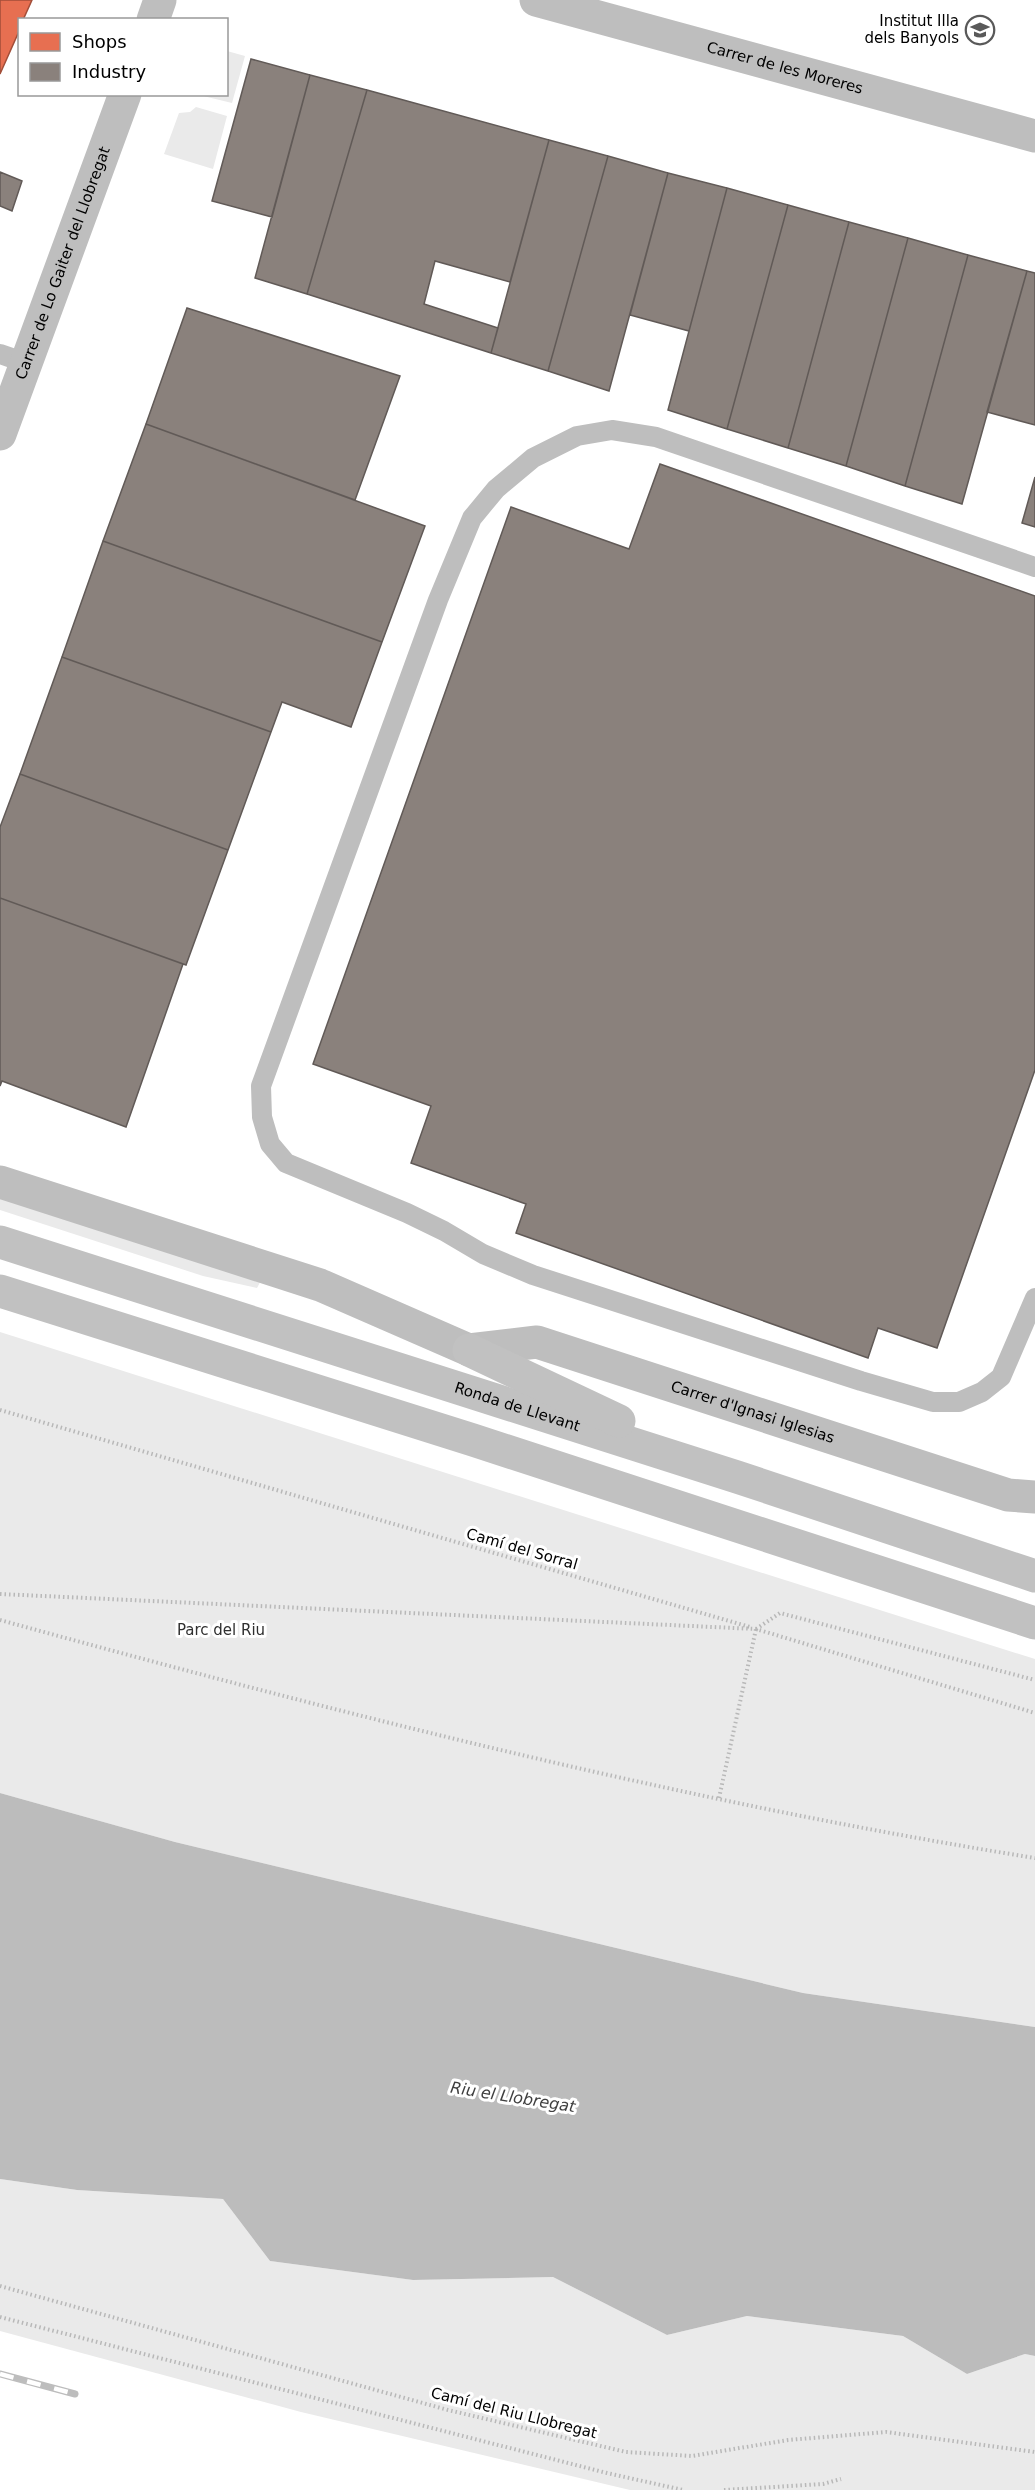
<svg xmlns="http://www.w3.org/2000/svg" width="1035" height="2490" viewBox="0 0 1035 2490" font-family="'DejaVu Sans',sans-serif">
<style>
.green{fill:#eaeaea}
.water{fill:#bcbcbc}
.shops{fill:#e76f51;stroke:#a24e39;stroke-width:1.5}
.industry{fill:#8a817c;stroke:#615a57;stroke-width:1.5}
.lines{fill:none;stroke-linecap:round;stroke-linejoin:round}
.path{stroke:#b8b8b8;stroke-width:4;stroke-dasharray:1.5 3;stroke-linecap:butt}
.service{stroke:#bebebe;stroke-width:20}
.minor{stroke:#bebebe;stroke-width:33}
.secondary{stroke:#c1c1c1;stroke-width:33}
.rail-casing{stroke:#bdbdbd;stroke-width:7}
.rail{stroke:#fff;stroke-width:4.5;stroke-dasharray:14;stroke-linecap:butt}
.labels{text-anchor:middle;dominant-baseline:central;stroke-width:6;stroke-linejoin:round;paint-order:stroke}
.poi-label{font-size:15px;fill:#000;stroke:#fff;text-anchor:end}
.street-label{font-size:15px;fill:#000;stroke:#fff}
.park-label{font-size:15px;fill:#2f2f2f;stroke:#fff}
.water-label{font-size:16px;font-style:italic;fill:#404040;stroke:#fff}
</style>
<rect width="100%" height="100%" fill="#fff"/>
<!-- green -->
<path class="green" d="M227,51L245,56L232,103L199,95L226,94Z
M196,107L227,116L213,169L164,154L179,113L190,112Z
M0,1188L265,1273L257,1288L203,1276L0,1210Z
M0,1332L1035,1659V2027L803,1993L175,1842L0,1793Z
M0,2179L77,2190L223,2199L270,2261L413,2280L553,2277L667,2335L747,2316L903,2336L967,2374L1025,2354L1035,2356V2490H630L301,2412L0,2331Z"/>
<!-- water -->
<path class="water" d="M0,1793L175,1842L803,1993L1035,2027V2356L1025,2354L967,2374L903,2336L747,2316L667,2335L553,2277L413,2280L270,2261L223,2199L77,2190L0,2179Z"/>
<!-- shops -->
<path class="shops" d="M0,0H32L23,20H20V29L0,74Z"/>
<!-- industry -->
<path class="industry" d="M251,59L310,75L272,217L212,201Z
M310,75L367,90L307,294L255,278Z
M367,90L549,140L510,282L435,261L424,304L498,328L491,353L307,294Z
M549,140L608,156L548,371L491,353Z
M608,156L668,173L609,391L548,371Z
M0,172L22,181L12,211L0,206Z
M668,173L727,188L689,331L630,315Z
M727,188L788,205L727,429L668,410Z
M788,205L849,222L788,448L727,429Z
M849,222L908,238L846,466L788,448Z
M908,238L968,255L905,486L846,466Z
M968,255L1027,271L962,504L905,486Z
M1027,271L1035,273V425L987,412Z
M187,308L400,376L355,500L146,424Z
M146,424L425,526L382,642L103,541Z
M660,464L1035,596V1070L937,1348L878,1328L868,1358L516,1233L526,1204L411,1163L431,1106L313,1064L511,507L629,549Z
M1035,477V527L1022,523Z
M103,541L382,642L351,727L282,702L271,732L62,657Z
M62,657L271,732L228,850L20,774Z
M20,774L228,850L186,965L0,898V827Z
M0,898L183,964L126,1127L2,1081L0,1086Z"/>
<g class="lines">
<!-- path -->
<path class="path" d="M0,1410L750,1627
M0,1594L756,1629L1035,1713
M0,1620C342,1714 685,1802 1035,1858
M756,1629L780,1613L1035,1680
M719,1798L756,1629
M0,2286L448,2410L626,2452L692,2456L788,2440L886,2432L1035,2452
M0,2317L607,2473L683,2490
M724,2490L823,2484L841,2479"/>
<!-- service -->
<path class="service" d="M0,354L26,363
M1035,567L656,437L612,430L577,436L533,458L496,489L472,518L438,600L261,1086L262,1117L270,1144L286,1163L407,1213L444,1231L483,1254L533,1275L861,1381L933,1402H959L982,1392L1001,1377L1035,1298"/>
<!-- minor -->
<g class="minor">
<path id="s1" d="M536,0L1035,136"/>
<path d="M153,20L160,0"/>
<path id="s2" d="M0,434L125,94"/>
<path id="s3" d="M0,1182L320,1285L469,1350L537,1342L1008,1495L1035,1497"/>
</g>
<!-- secondary -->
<g class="secondary">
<path id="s4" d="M0,1242L737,1477L1035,1576"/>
<path d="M0,1291L473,1440L1035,1623"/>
<path d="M469,1350L619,1421"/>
</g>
<!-- rail casing -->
<g class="rail-casing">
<path id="rail" d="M0,2374L75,2394"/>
</g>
<!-- rail -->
<use href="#rail" class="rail"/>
</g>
<!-- icons -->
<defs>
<g id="school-ring" transform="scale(1.5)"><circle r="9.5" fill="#fff" stroke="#595959" stroke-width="1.5"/><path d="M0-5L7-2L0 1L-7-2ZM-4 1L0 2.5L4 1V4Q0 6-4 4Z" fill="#595959"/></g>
</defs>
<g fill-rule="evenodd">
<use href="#school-ring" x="980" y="30"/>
</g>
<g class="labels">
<!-- poi labels -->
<g class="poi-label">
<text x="959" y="21">Institut Illa<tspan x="959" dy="17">dels Banyols</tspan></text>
</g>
<!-- street labels -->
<g class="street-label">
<text stroke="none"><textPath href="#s1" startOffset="258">Carrer de les Moreres</textPath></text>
<text stroke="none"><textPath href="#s2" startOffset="182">Carrer de Lo Gaiter del Llobregat</textPath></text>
<text stroke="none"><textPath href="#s4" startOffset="543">Ronda de Llevant</textPath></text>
<text stroke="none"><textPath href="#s3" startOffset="794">Carrer d'Ignasi Iglesias</textPath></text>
<text transform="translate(522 1549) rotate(16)">Camí del Sorral</text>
<text transform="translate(514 2413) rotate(14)">Camí del Riu Llobregat</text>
</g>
<!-- park labels -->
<g class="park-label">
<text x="221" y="1630">Parc del Riu</text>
</g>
<!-- water labels -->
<g class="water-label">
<text transform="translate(513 2097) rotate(9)">Riu el Llobregat</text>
</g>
</g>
<!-- legend -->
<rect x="18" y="18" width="210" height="78" fill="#ffffff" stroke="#999999" stroke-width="1.5"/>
<rect x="30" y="33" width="30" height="18" fill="#e76f51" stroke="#999999" stroke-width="1.5"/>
<text x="72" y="48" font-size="18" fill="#000000">Shops</text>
<rect x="30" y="63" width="30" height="18" fill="#8a817c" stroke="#999999" stroke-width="1.5"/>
<text x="72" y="78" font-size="18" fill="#000000">Industry</text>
</svg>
